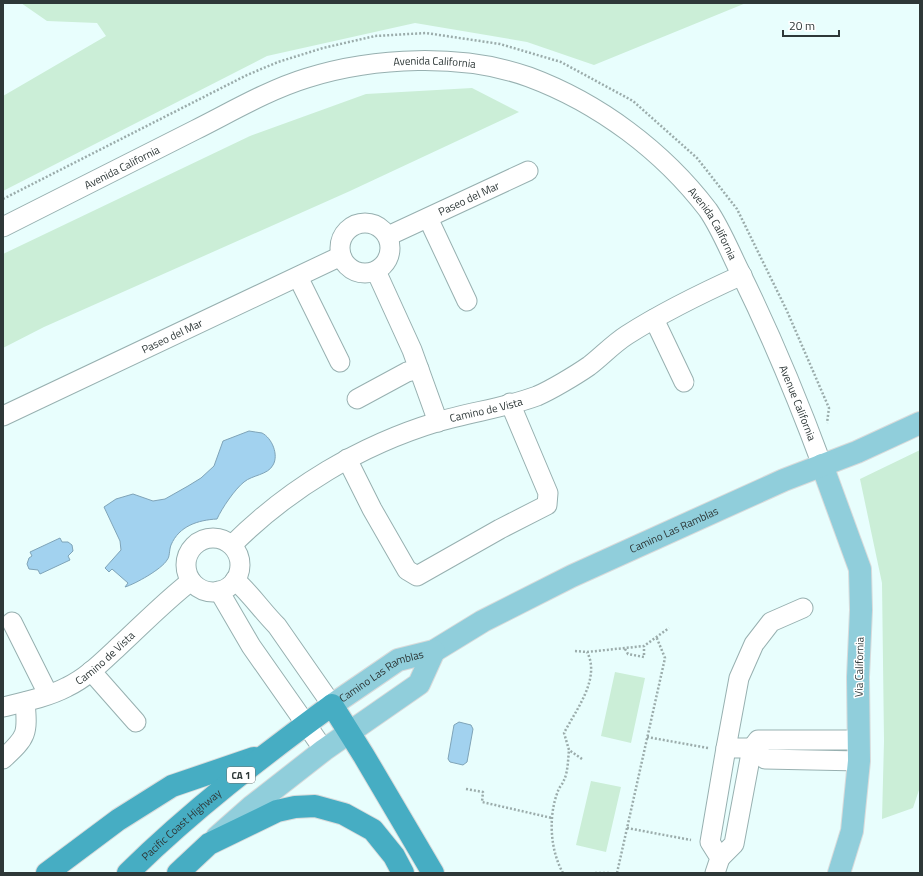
<svg xmlns="http://www.w3.org/2000/svg" width="923" height="876" viewBox="0 0 923 876" font-family="'Titillium Web',sans-serif">
<style>
.green{fill:#cbeed7}
.water{fill:#a2d2ef;stroke:#7fa4b8}
.lines{fill:none;stroke-linecap:round;stroke-linejoin:round}
.minor-casing{stroke:#97b0b0;stroke-width:21}
.major-casing{stroke:#d9dbdb;stroke-width:24}
.highway-casing{stroke:#d9dbdb;stroke-width:24}
.path{stroke:#9bacab;stroke-width:2.5;stroke-dasharray:2 2;stroke-linecap:butt}
.minor{stroke:#fff;stroke-width:19}
.major{stroke:#90cedb;stroke-width:22}
.highway{stroke:#46adc3;stroke-width:22}
.labels{text-anchor:middle;dominant-baseline:central;stroke-width:3;stroke-linejoin:round;paint-order:stroke}
.shield{fill:#fff;stroke:#6d7474;stroke-width:1}
.shield-label{font-size:10px;font-weight:bold;fill:#2e3838}
.street-label{font-size:11px;fill:#2e3838;stroke:#fff}
</style>
<rect width="100%" height="100%" fill="#e8fefd"/>
<!-- green -->
<path class="green" d="M21,3H746L594,65L527,42L415,23L267,56L3,191V96L106,36L97,23L47,21Z
M472,88L519,112L350,191L44,327L3,348V254L250,136L366,94Z
M920,450V787L913,808L882,819L884,741L882,583L860,479Z
M615,672L645,678L631,743L601,736Z
M591,781L621,787L606,852L576,845Z"/>
<!-- water -->
<path class="water" d="M249,431C253,432 258,432 262,433C272,438 279,455 273,465C268,475 252,475 244,482C235,489 222,508 217,519C198,520 179,526 171,545C169,550 170,557 167,560C162,569 135,584 125,587L128,583L112,569L109,572L105,568L121,550L120,541L104,507L116,499L133,494L153,501L165,499L188,486L201,478L214,466L223,441Z
M60,538L62,542H68L72,545L73,551L68,556L70,560L40,574L38,570L29,569L27,564L29,558L32,556L30,552Z
M459,722L471,725L473,729L467,762L463,765L450,762L448,759L454,725Z"/>
<g class="lines">
<!-- minor casing -->
<g class="minor-casing">
<g id="minor">
<path d="M428,218L467,301"/>
<circle cx="365" cy="248" r="25"/>
<path id="s1" d="M3,227C67,195 131,163 195,130C231,112 268,90 307,78C374,57 462,53 529,77C599,103 663,151 708,210C721,229 730,252 740,272C771,335 798,400 822,465"/>
<path id="s2" d="M388,236L528,171"/>
<path d="M376,271L412,350L438,422"/>
<path d="M298,277L340,362"/>
<path d="M654,319L684,382"/>
<path d="M357,399L407,372L419,369"/>
<path id="s3" d="M3,416L341,256"/>
<path d="M347,459L372,509L407,570L417,576L500,529L547,505L548,493L510,403"/>
<circle cx="213" cy="565" r="27"/>
<path id="s4" d="M232,545C289,488 361,445 437,422C470,412 505,408 537,396C551,390 576,375 589,366C602,356 613,344 627,335C663,312 702,293 742,275"/>
<path d="M235,580C251,594 262,611 277,626L332,705"/>
<path d="M219,591L251,646L324,750"/>
<path d="M12,622L48,694"/>
<path d="M91,671L136,722"/>
<path id="s5" d="M3,707C24,702 48,697 67,687C86,678 101,663 116,649C141,626 164,602 191,581"/>
<path d="M859,740H758L752,748L765,759L859,761"/>
<path d="M3,759C27,737 28,734 25,702"/>
<path d="M720,858L734,844L752,748H726L739,678L754,644L771,622L803,608"/>
<path d="M715,873L720,858L710,842L726,748"/>
</g>
</g>
<!-- major casing -->
<g class="major-casing">
<g id="major">
<path d="M822,465L860,569L861,610L858,677L859,761L852,831L839,873"/>
<path id="s6" d="M332,705L398,660L434,651L483,621L572,576L784,480L857,452L920,423"/>
<path d="M217,837L251,807L324,750L419,684L434,651"/>
</g>
</g>
<!-- highway casing -->
<g class="highway-casing">
<g id="highway">
<path d="M47,873L118,820L172,786L254,758"/>
<path id="s7" d="M128,873C191,811 261,757 332,705L364,756L433,873"/>
<path d="M178,873L209,844L277,811L295,807L315,806L344,814L373,830L394,856L403,873"/>
</g>
</g>
<!-- path -->
<path class="path" d="M3,199L247,75L278,62L323,48L375,36L426,33L500,44L561,62L633,101L697,158L737,209L787,311L829,408L827,423
M625,649L628,654L644,657V646
M575,651L587,652L644,646L669,628
M647,737L708,748
M582,759L569,750L564,733C576,710 601,678 587,652
M466,789L483,792L482,802L552,818
M627,828L691,840
M563,873C550,850 548,816 558,791C559,787 563,784 564,780C568,772 568,759 569,750
M595,873H610
M617,873L665,658L656,636"/>
<!-- minor -->
<use href="#minor" class="minor"/>
<!-- major -->
<use href="#major" class="major"/>
<!-- highway -->
<use href="#highway" class="highway"/>
</g>
<g class="labels">
<!-- shield labels -->
<rect class="shield" x="227" y="767" width="28" height="16" rx="3"/>
<g class="shield-label">
<text x="241" y="775">CA 1</text>
</g>
<!-- street labels -->
<g class="street-label">
<text stroke="none"><textPath href="#s1" startOffset="468">Avenida California</textPath></text>
<text stroke="none"><textPath href="#s1" startOffset="133">Avenida California</textPath></text>
<text stroke="none"><textPath href="#s2" startOffset="89">Paseo del Mar</textPath></text>
<text stroke="none"><textPath href="#s1" startOffset="804">Avenida California</textPath></text>
<text stroke="none"><textPath href="#s3" startOffset="187">Paseo del Mar</textPath></text>
<text stroke="none"><textPath href="#s1" startOffset="1003">Avenue California</textPath></text>
<text stroke="none"><textPath href="#s4" startOffset="292">Camino de Vista</textPath></text>
<text stroke="none"><textPath href="#s6" startOffset="386">Camino Las Ramblas</textPath></text>
<text stroke="none"><textPath href="#s5" startOffset="115">Camino de Vista</textPath></text>
<text transform="translate(859 667) rotate(-89)">Via California</text>
<text stroke="none"><textPath href="#s6" startOffset="58">Camino Las Ramblas</textPath></text>
<text stroke="none"><textPath href="#s7" startOffset="72">Pacific Coast Highway</textPath></text>
</g>
</g>
<!-- border -->
<rect width="923" height="876" fill="none" stroke="#2e3838" stroke-width="8"/>
<!-- scale -->
<path d="M783 30v6h56v-6" fill="none" stroke="#2e3838" stroke-width="2"/>
<text x="789" y="30" font-size="12" fill="#2e3838" stroke="#ffffff" stroke-width="3" paint-order="stroke">20 m</text>
</svg>
